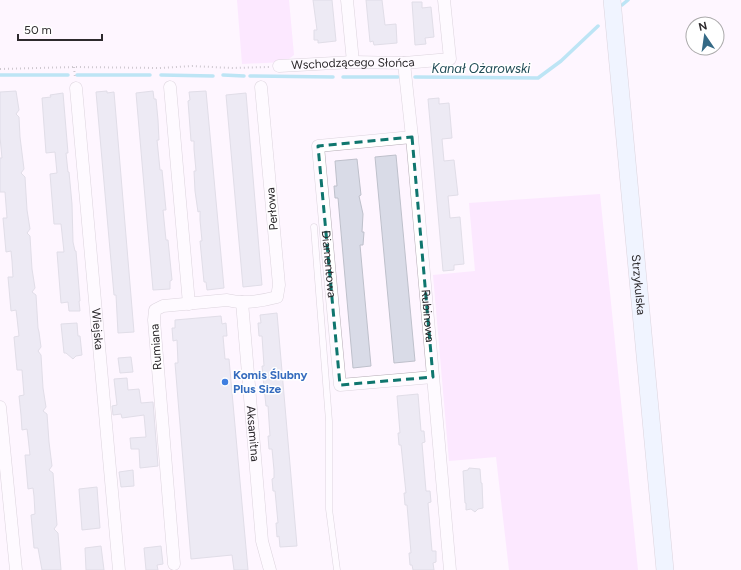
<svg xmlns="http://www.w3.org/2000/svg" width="741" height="570" viewBox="0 0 741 570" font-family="Figtree,sans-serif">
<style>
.green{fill:#fbd7fe}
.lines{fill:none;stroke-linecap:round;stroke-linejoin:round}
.stream{stroke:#70d0e9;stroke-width:3.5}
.building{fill:#d9dbe7;stroke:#bec0cb}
.lane-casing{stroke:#b5acb5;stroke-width:7}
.street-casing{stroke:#b5acb5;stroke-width:13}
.secondary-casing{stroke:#b5acb5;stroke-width:18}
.path{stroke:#969096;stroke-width:2;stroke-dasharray:1 3;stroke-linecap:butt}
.lane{stroke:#fff;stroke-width:6}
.street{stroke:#fff;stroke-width:12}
.secondary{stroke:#dff2fe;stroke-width:17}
.marked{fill:none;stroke:#0f766e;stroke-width:3;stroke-dasharray:8 5;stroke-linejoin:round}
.shop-dot{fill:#3f7fe0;stroke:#fff;stroke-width:1.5}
.labels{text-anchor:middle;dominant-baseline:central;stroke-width:3;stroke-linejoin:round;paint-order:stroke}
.street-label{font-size:12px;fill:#2d2a2d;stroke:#fff}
.shop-label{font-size:12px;font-weight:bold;fill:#366cbe;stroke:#fff;text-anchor:start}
.water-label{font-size:13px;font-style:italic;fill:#204b56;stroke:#fff}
</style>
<rect width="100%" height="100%" fill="#fef5ff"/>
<!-- green -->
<path class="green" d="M237,0H289L294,55L285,62L242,64Z
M600,194L638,570H509L496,457L449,461L433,275L475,271L469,203Z"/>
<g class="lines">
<!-- stream -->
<path class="stream" d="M622,5L628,0
M0,75H68
M77,75H150
M161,75L213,76
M223,75L244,76
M250,76L333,77
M343,77H398
M415,77L538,78L561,61L598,26"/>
</g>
<!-- building -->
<path class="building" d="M313,0H332L336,41L318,43V40H314V30H317Z
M366,0H382L385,25L396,24L397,43L374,45L373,41L370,42Z
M412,2H422V8L431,7L434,37L425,38L426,44L415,45Z
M16,91L19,110L16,114L19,117L20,137L24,169L21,173L25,177L27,210L30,229L27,233L30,236L32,269L35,288L32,292L36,295L38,328L39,332L41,347L38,351L41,355L43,388L46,407L43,411L47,414L49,442L52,466L49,470L53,473L57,525L54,529L58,533L61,570H42L38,548H34L31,515L35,514L34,496L33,488L28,489L25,455H30L28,437L27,429L22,430L21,415L19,396L24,395L22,370H17L14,337L19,336L17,318L16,310L11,311L8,277H13L12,261L11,251L6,252L3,218H7L5,192H0V158H2L0,137V92Z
M107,91V93L114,92L134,332L118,333L116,295H114L96,92Z
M153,91L154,99H156L158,120L159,140H157L160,170H162L166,210H163L166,240H168L172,280L170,281V289L153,290L136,93Z
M206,91L224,288L207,290L206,282H204L200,241H202L200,220V211L198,212L195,191L194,171H196L194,149V141H191L188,101L190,100L189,92Z
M63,93L68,153H66L68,172H69L72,204L73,242L75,251H76L80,301H79L80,311H69L68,302L61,303L57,252H64L61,224H54L50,174L57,173L55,152L46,153L42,98L51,97L50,95Z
M246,93L262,285L243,287L226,95Z
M439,98V104L449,103L452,138L442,139L444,161L454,160L458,195L448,196L450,218L460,217L464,264L454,265V270L443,271L428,99Z
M396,155L415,361L394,363L375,157Z
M357,159L361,195L359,196L363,214L362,232H364L363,245H360L371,366L353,368L338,198H335L334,186H337L335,161Z
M277,313L297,546L280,547L279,536L277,537L276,523H278L275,491H273L272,479L274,478V470L272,449H269L268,436H270L268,406H266L264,387L262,366H264L262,336H259L258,323H261L260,315Z
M221,316L222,324L226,323L227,336H223L225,359H229L248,570H234L232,555L191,559L175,363H178L177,340L173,341L172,328H175V320Z
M77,323L78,336H80L82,355L76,356L73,359L66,353H64L61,324Z
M131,357L133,372L120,373L118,358Z
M127,378L128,390L139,389L141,403L153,402L158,466L140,468L139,449H131L130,438L146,437L144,415L122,418L121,414L113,415L112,406L117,405L114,379Z
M418,394L421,431H424L425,442L422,443L426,491H430L431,502L428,503L432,551H436V562L433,563L434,570H413L412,565H410L409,553H411L407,505H405L404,493H406L401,445H399L398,433H400L397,396Z
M469,468L480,469L481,483H482L483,508L478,509L475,512L471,509L466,510V503H465L463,471L468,470Z
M133,470L134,486L121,487L119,472Z
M97,487L100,528L82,530L79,489Z
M101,546L104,570H86L85,548Z
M161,546L163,564L157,565L158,570H146L144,548Z"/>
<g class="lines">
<!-- lane casing -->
<g class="lane-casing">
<path id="lane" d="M314,227L329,421V509L337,570"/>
</g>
<!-- street casing -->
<g class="street-casing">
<g id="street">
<path d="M347,0L353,62"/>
<path id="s1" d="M404,63L412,137L450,570"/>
<path id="s2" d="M279,66L353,62L404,63L450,59L444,0"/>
<path d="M170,87L189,304"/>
<path id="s3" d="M76,88L119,570"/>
<path id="s4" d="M412,137L318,146L340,385L433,377"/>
<path id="s5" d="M242,302L262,541L270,570"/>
<path d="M0,407L16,570"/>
<path d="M174,564L154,320L155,310L163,306L227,300C242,304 262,301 277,297L279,285L261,87"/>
</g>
</g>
<!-- secondary casing -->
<g class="secondary-casing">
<g id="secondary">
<path id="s6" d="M612,0L665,570"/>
</g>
</g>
<!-- path -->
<path class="path" d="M74,67L75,78
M0,69L74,67L159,68L192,66L232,68L269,67"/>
<!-- lane -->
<use href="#lane" class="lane"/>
<!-- street -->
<use href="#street" class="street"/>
<!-- secondary -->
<use href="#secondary" class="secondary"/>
</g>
<!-- marked area -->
<path d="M0 0H741V570H0ZM412,137L433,377L340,385L318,146Z" fill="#fef5ff" fill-opacity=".55" fill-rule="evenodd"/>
<path class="marked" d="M412,137L433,377L340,385L318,146Z"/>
<!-- markers -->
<circle class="shop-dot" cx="225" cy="382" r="4"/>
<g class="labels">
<!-- street labels -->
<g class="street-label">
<text stroke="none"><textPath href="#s2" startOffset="74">Wschodzącego Słońca</textPath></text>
<text transform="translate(272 209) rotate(-95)">Perłowa</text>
<text stroke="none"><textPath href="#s4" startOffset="213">Diamentowa</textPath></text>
<text stroke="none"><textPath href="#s6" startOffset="286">Strzykulska</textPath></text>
<text stroke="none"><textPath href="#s1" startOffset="254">Rubinowa</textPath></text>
<text stroke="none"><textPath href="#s3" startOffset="242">Wiejska</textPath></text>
<text transform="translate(156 347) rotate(-94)">Rumiana</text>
<text stroke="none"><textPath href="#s5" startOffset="132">Aksamitna</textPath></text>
</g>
<!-- shop labels -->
<g class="shop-label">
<text x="233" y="375">Komis Ślubny<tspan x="233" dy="14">Plus Size</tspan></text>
</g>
<!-- water labels -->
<g class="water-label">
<text x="481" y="68">Kanał Ożarowski</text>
</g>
</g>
<!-- north arrow -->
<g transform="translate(705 36) rotate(347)"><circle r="19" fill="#ffffff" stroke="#abaaab"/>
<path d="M0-3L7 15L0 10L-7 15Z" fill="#356a86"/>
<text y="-6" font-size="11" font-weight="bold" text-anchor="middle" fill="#2d2a2d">N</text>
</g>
<!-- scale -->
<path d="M18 34v6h84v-6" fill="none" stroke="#2d2a2d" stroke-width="2"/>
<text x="24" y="34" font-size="12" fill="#2d2a2d" stroke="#ffffff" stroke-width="3" paint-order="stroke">50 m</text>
</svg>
